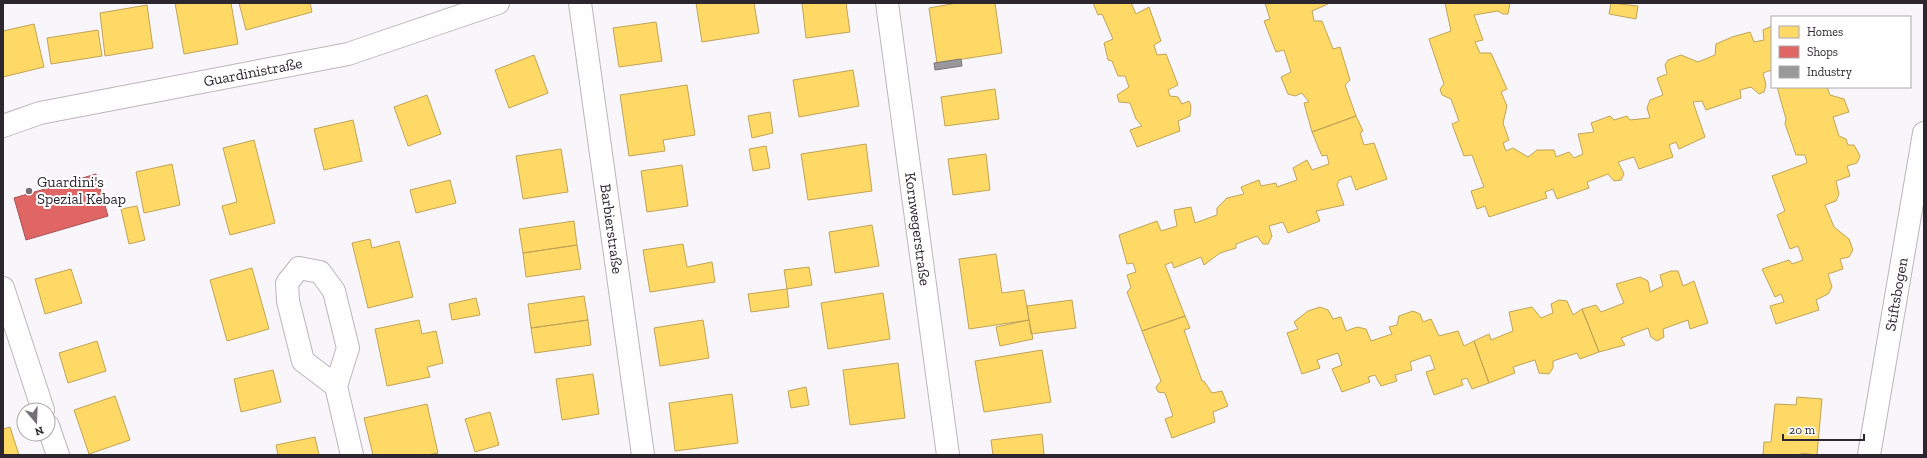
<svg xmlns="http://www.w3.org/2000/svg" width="1927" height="458" viewBox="0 0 1927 458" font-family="'Zilla Slab',serif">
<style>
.homes{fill:#ffd966;stroke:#c0a356}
.shops{fill:#e06666;stroke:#aa5356}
.industry{fill:#999;stroke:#787679}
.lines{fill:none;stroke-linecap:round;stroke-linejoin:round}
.minor-casing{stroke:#bab6bc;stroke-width:24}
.minor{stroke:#fefefe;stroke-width:22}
.poi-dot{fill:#746f76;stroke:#fff;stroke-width:1.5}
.labels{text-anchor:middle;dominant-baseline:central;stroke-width:4;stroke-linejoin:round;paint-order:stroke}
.street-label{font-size:15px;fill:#2c262f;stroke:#fff}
.poi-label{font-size:15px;fill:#2c262f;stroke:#fff;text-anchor:start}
</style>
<rect width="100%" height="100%" fill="#f9f6fb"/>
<!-- homes -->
<path class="homes" d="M175,3H231L238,44L184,54Z
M239,3H310L312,12L246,30Z
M696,3H754L759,33L702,42Z
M802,3H846L850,32L806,38Z
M957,3H995L1002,53L937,63L929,8Z
M1093,3H1131L1136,14L1149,7L1161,41L1154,45L1157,55L1166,54L1178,85L1168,90L1170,96L1178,97L1182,104L1189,101L1191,106L1190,116L1178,121L1180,131L1137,147L1130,130L1142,126L1136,119L1130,103L1119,102L1117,95L1129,87L1125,76H1118L1112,61L1108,60L1104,43L1113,39L1102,14L1098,15Z
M1265,3H1327L1328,4L1312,11L1314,21H1322L1333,49L1340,47L1350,80L1345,85L1356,116L1312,132L1304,103L1309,102L1302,93L1295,96L1288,94L1281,77L1291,72L1284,50L1276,52L1264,21L1270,19Z
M1445,3H1510L1508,14H1503L1498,11L1474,15L1483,40L1475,42L1480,53H1491L1507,89L1501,92L1507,106L1503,123L1509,140L1503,143L1506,151L1513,148L1528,157L1537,150H1554L1556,157L1569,152L1574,158L1583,154L1578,134L1594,132L1591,123L1610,116L1614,120L1627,116L1630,120L1650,118L1647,108L1650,100L1663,95L1657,78L1667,74L1665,65L1668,60L1681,55L1698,62L1715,55L1716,44L1732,37L1750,32L1754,42L1764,40L1763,30L1772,26V70L1763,73L1766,85L1764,92L1759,94L1751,87L1740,90L1741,98L1706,110L1702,101L1693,102L1705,137L1679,149L1676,142L1669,145L1673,157L1639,169L1634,157L1618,162L1624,174L1621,180L1614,181L1608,174L1587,182L1589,188L1557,199L1553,189L1545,192L1547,198L1489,217L1485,206L1477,209L1471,191L1484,187L1472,155L1464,156L1452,124L1459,121L1451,99L1442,95L1440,89L1444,84L1429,39L1451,31Z
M1611,3L1638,6L1636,19L1609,14Z
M147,5L153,48L105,56L100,13Z
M656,22L662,61L619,67L613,28Z
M34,24L44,67L3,77V31Z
M98,30L102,56L51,64L47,38Z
M534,55L548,93L509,108L495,70Z
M853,70L859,106L799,117L793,80Z
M687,85L695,135L663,140L665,151L629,156L620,95Z
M1777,87H1827L1830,95L1844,99L1849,112L1833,117L1839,136L1846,139L1848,145H1854L1860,156L1857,163L1847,166L1850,176L1836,181L1839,194L1836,201L1825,205L1834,227L1849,239L1853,250L1849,257L1840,259L1843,269L1828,274L1832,287L1828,294L1816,300L1819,310L1776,324L1770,306L1784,302L1781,294L1775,297L1762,269L1789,260L1792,264L1803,260L1798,246L1790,249L1777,215L1785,211L1772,176L1807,163L1805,155H1796L1785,124L1786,119Z
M995,89L999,119L945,126L941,97Z
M427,95L441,134L408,146L394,107Z
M770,112L773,133L752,138L748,116Z
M1356,116L1363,131L1360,133L1364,145L1374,143L1387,179L1356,190L1351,176L1339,180L1337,185L1344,205L1316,211L1320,221L1288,233L1283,222L1269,226L1272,236L1268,244H1263L1257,236L1236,244V248L1220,253L1204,265L1201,257L1174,268L1172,262L1165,265L1185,316L1142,331L1127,292L1131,288L1127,275L1136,272L1133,263L1127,264L1119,235L1157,221L1161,231L1177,226L1174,210L1191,207L1195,223L1217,215V208L1227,198L1244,194L1241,187L1259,180L1261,186L1276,183L1277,187L1297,180L1293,168L1307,160L1312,170L1329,164L1327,155L1322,156L1312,132Z
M353,120L362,161L324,170L314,129Z
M254,140L275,223L230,235L222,206L237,202L223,148Z
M866,144L872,191L808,200L801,154Z
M766,146L770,168L753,171L749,149Z
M561,149L568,192L523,199L516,156Z
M986,154L990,190L953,195L948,159Z
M172,164L180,205L144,213L136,172Z
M682,165L688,206L647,212L641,171Z
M450,180L456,203L416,213L410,190Z
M137,206L145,240L129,244L121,209Z
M574,221L577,245L523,253L519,229Z
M872,225L879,266L835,273L829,232Z
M370,239L372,248L399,241L413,297L368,308L352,243Z
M683,244L687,267L712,262L715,282L650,292L643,250Z
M577,245L581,269L526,277L523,253Z
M996,254L1002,293L1024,290L1029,320L969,329L959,259Z
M809,267L812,285L787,289L784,270Z
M252,268L269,329L227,341L210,280Z
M71,269L82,303L45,314L35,279Z
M1671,271H1678L1683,286L1694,281L1708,323L1690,329L1688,320L1663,329L1664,337L1657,341L1651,337L1648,328L1621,338L1625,345L1599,352L1582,309L1596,305L1601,312L1624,303L1616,284L1640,277L1648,281L1650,292L1663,286L1660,275Z
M787,289L789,307L751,312L748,294Z
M883,293L890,339L828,349L821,303Z
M584,296L588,320L531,328L528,304Z
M476,298L480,315L452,320L449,304Z
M1072,300L1076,328L1031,334L1027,306Z
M1559,300L1567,301L1573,315L1582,309L1599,352L1580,359L1577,353L1553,361V368L1549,374L1539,373L1535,360L1513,367L1515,373L1489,383L1474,341L1489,334L1491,340L1513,331L1509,312L1532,307L1541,318L1553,313L1551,304Z
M1320,307L1328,310L1333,319L1341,317L1346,331L1357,327L1366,329L1371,341L1392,334L1389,327L1397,325L1399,316L1413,311L1420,314L1423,322L1431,319L1439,336L1458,331L1464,346L1474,341L1489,383L1472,389L1467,378L1461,380L1463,385L1434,395L1426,372L1435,369L1430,355L1410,362L1412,370L1395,375L1397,381L1381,386L1375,375L1368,377L1370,382L1342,392L1332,369L1342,365L1338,353L1317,360L1320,368L1302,374L1287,333L1298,329L1294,322L1308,311Z
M1185,316L1190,328L1184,330L1202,381H1204L1212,393L1222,391L1228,406L1213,412L1215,422L1172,438L1165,419L1173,416L1165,393L1158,392L1156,387L1161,381L1142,331Z
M419,320L422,334L436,331L443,363L427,367L430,377L387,386L375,329Z
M588,320L591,345L535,353L531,328Z
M703,320L709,358L660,366L654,328Z
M1029,320L1033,339L1000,346L996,327Z
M97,341L106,371L68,383L59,353Z
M1042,350L1051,402L984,412L975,361Z
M898,363L905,418L850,425L843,370Z
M273,370L281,402L241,412L234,379Z
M593,374L599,414L562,420L556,379Z
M806,387L809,405L791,408L788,391Z
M732,394L738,443L675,451L669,403Z
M115,396L130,440L89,454L74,410Z
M1797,397L1822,399L1817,455L1801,453V455H1763L1764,442H1771L1775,404L1796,405Z
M427,404L438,453L427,455H373L364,418Z
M490,412L499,445L475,452L465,419Z
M10,427L19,455H3V429Z
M1042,434L1044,455H993L991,440Z
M315,437L319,455H278L276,445Z"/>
<!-- shops -->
<path class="shops" d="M96,174L108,216L26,240L14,198Z"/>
<!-- industry -->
<path class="industry" d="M961,59L962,66L935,70L934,63Z"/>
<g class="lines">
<!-- minor casing -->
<g class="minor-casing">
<g id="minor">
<path id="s1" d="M580,3L643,455"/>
<path id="s2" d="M887,3L948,455"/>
<path id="s3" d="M3,126L40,113L348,54L498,3"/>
<path d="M3,288L43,410"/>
<path d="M336,386L303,361L288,301L287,283L299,268L320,272L334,291L348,348L336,386L352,455"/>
<path d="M48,426L58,455"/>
<path id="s4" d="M1869,455L1924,133"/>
</g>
</g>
<!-- minor -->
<use href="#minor" class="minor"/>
</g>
<!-- markers -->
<circle class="poi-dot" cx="29" cy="191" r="4"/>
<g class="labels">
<!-- street labels -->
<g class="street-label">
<text stroke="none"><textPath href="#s3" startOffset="256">Guardinistraße</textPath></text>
<text stroke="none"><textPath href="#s1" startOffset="228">Barbierstraße</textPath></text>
<text stroke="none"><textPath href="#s2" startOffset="228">Kornwegerstraße</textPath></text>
<text stroke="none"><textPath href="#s4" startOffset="163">Stiftsbogen</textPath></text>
</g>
<!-- poi labels -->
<g class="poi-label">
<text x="37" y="182">Guardini's<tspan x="37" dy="17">Spezial Kebap</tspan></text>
</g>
</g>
<!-- border -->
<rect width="1927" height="458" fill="none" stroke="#2c262f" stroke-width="8"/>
<!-- legend -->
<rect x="1771" y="16" width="140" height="72" fill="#ffffff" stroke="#aba8ac"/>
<rect x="1779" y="26" width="20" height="12" fill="#ffd966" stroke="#aba8ac"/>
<text x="1807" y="36" font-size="12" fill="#2c262f">Homes</text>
<rect x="1779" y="46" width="20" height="12" fill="#e06666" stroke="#aba8ac"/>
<text x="1807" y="56" font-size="12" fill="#2c262f">Shops</text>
<rect x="1779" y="66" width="20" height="12" fill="#999999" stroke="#aba8ac"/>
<text x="1807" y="76" font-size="12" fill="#2c262f">Industry</text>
<!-- north arrow -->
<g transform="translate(36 422) rotate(161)"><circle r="19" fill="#ffffff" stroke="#aba8ac"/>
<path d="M0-3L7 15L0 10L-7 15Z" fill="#746f76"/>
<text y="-6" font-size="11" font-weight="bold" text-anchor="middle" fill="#2c262f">N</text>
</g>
<!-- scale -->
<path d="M1783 434v6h81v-6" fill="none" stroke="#2c262f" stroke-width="2"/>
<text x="1789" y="434" font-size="12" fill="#2c262f" stroke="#ffffff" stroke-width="3" paint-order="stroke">20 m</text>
</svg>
